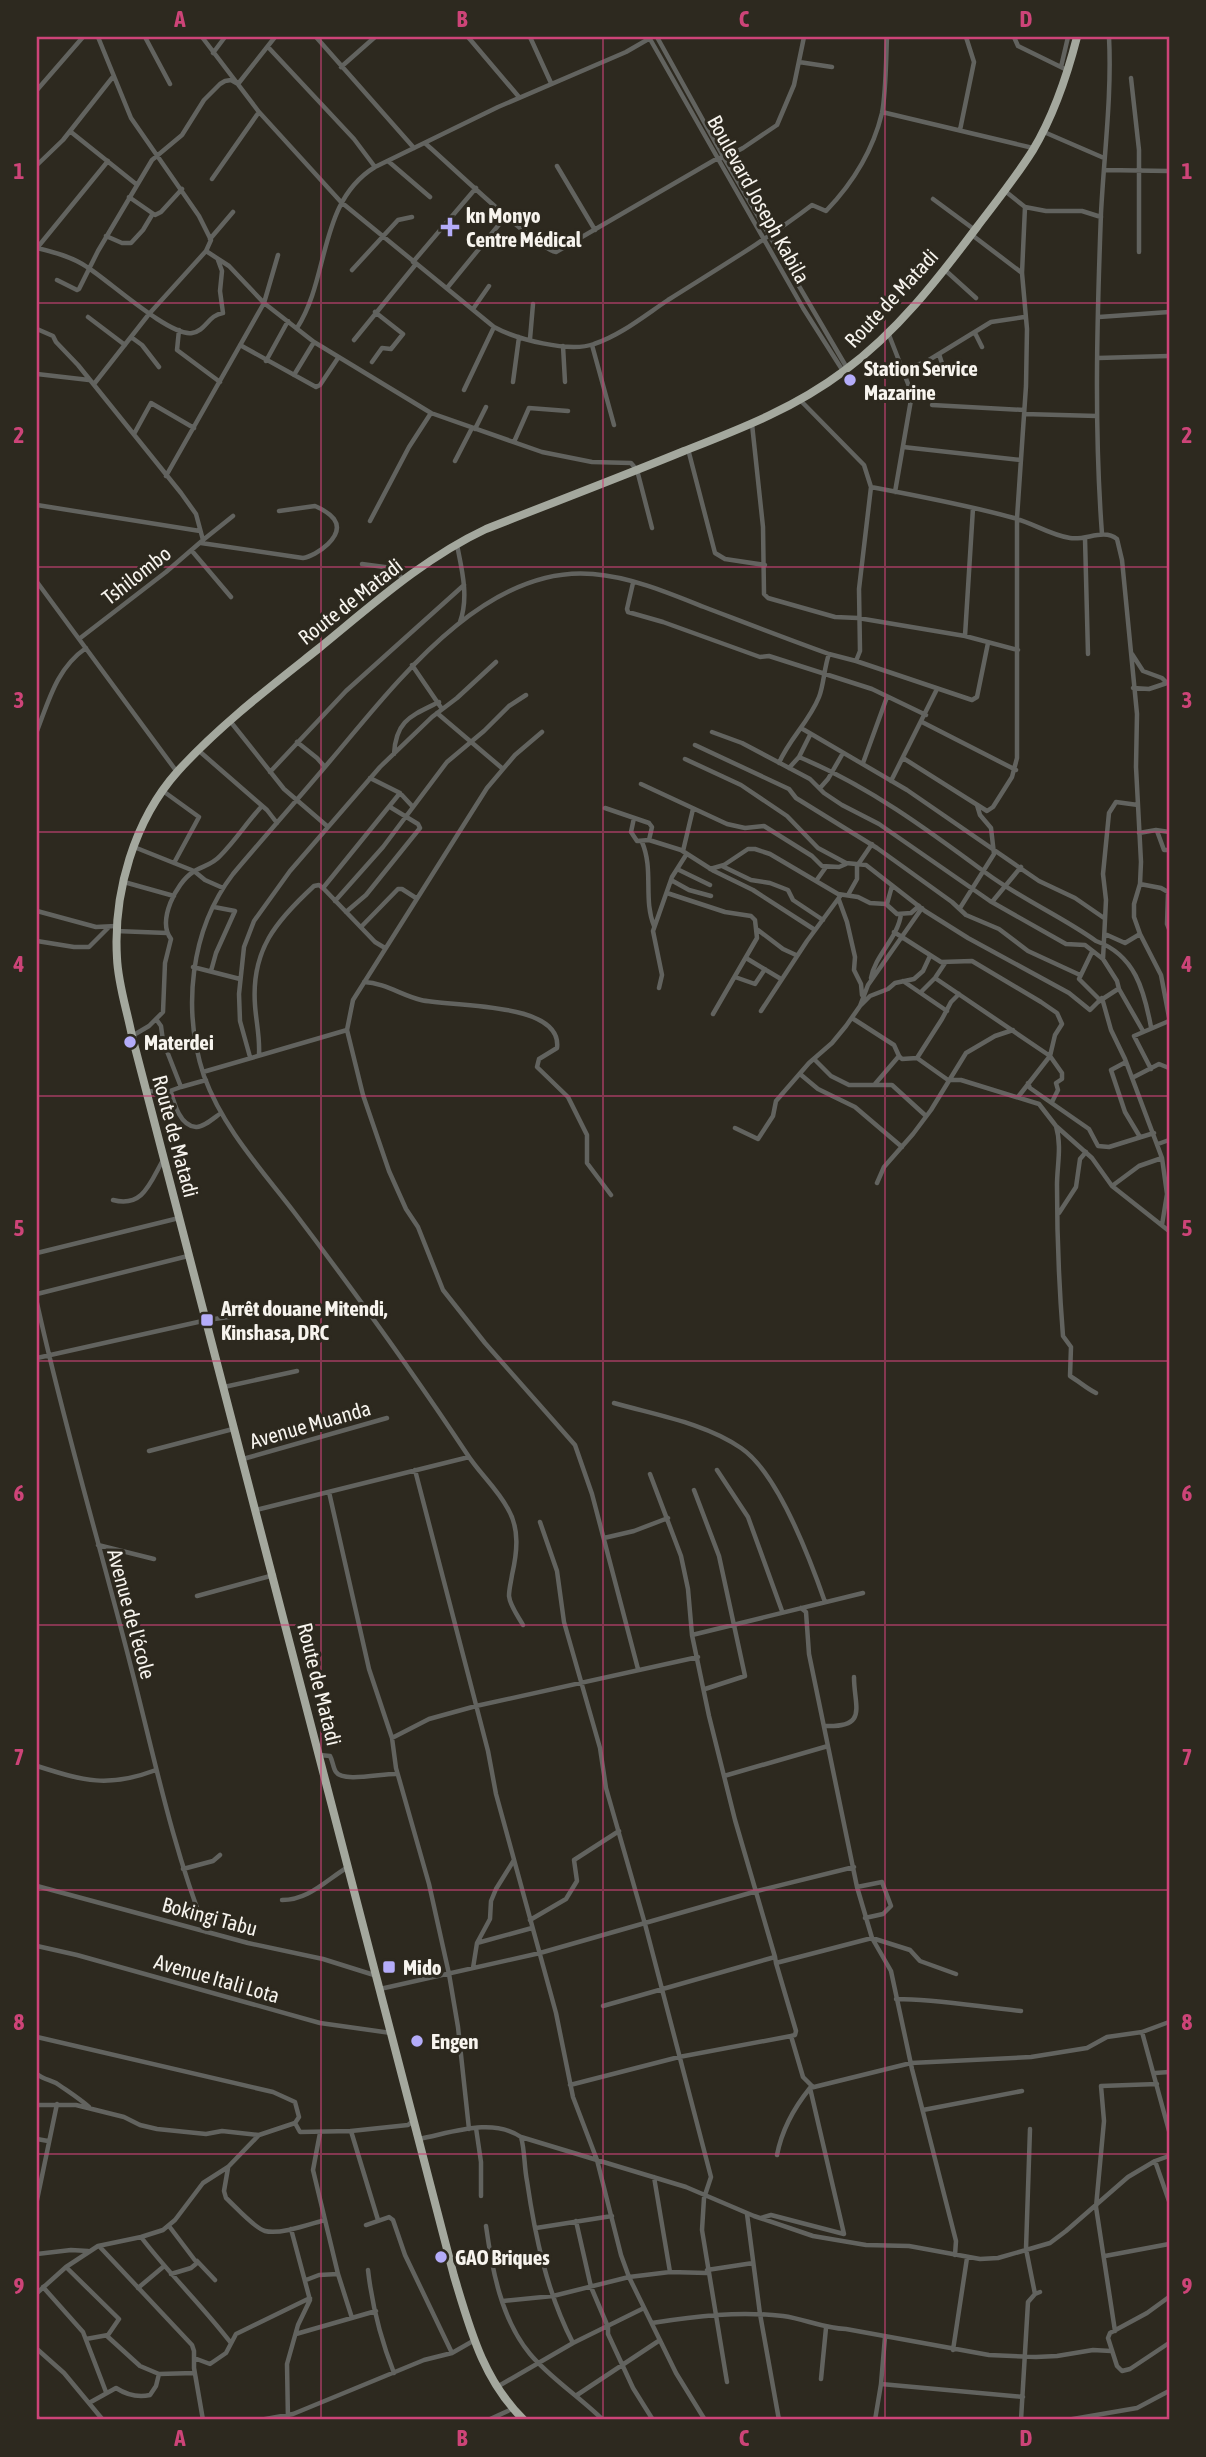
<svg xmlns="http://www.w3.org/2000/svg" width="1206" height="2457" viewBox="0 0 1206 2457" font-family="'Asap Condensed',sans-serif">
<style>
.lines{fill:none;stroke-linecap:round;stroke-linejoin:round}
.minor{stroke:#62635f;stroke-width:4.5}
.trunk{stroke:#a4a89e;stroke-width:8}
.grid{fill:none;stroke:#cd4478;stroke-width:2;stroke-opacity:0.55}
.poi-dot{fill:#b4acf9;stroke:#2d291f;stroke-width:2.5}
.labels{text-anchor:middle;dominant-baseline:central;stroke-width:6;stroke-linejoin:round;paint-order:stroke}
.street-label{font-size:21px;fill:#f7f4ee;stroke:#2d291f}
.poi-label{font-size:21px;font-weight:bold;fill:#f7f4ee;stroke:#2d291f;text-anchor:start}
.neatline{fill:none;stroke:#cd4478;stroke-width:2.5}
.grid-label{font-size:23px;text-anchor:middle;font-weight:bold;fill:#cd4478}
</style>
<rect width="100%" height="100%" fill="#2d291f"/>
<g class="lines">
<!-- minor -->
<path class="minor" d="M145,37L170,84
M202,37L259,112L341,202L494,327C516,339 569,353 594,344C621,335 644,316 668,300C717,269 766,240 812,205L826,211C852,184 873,150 882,113C886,93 886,58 887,37
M316,37L414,148
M468,37L519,97
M530,37L551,83
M657,37L724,158L847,368
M1014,37L1018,46L1067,70
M650,39L803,308L843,371
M268,47L354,139L375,167
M213,53L225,37
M799,62L832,67
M341,67L375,37
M1061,67L1068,37
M1131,78L1139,150V252
M37,90L83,37
M882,112L1033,148
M960,130L974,62L966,37
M71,132L136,184
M1044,132L1104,158
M426,144C447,162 537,249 556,252L718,158H724L743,148L777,125L794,85L804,37
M388,161L430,197
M37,165L63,140L112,78
M557,166L595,230
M1104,170L1169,171
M212,179L259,112
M1005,191L1025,207L1046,211H1082L1101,217
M129,197L155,215L161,212L182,189
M933,199L975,230
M972,235L1022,273
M106,236L122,243H131L143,230L152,215
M210,239L233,212
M37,248C53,252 73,257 87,267C108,280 170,337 192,333C206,331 208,315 223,313L220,291L222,271L218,260
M37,248L108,161
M206,251L229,266L264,303L314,342L431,413L542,452L592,462L631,463L637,470L652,528
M413,262L476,188
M352,270L398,220L412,217
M945,270L976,298
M57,280L77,290L79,289L98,251L152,160L182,135L204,100L220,84L225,81L231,80L238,84L275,37
M447,288L506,216
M473,309L489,286
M88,317L125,345
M1099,317L1169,312
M297,328C330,277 318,202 375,167L498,107L626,52L652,37
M37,329L53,336L56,342L78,365L181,493L196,514L203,540L166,572L79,639
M179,330L177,350L220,382
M975,333L982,347
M889,335L912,394L895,492
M131,337L142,345L159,367
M530,339L533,304
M354,340L416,264
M240,345L316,387L320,385L338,358
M592,345L614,425
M563,346L565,382
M939,354L945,373
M1098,358L1169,356
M266,361L288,321
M372,362L382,348L391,349L403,334L375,312
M902,368L924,363L991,322L1024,317
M37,374L89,380
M294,375L314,342
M513,382L519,337
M94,384L149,314L206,251L211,240L199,216L131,118L98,37
M464,390L494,327
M801,401L864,465L871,487C919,496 967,505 1014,518C1033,523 1050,535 1070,538C1086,541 1103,528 1117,539L1122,560L1137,714L1136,767L1141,862L1140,884L1134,904V917L1140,934L1161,975L1169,1017
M932,405L1024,410
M1024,414L1097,416
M752,424L763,527L764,594L768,598L835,617L858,618L965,636L1018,650
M475,429L486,407
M134,434L151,403L194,428
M514,442L529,408L568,411
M903,447L1021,460
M688,449L715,553L725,559L765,565
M455,461L472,428
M166,476L264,303L278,255
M37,505L200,531
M370,521L409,447L431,413
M1102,534C1094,428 1097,320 1101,213C1104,155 1112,95 1109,37
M1085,538L1088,654
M203,540L233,516
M201,543L303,558C316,556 346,536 334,519C329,513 322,509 315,506L279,511
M457,545C462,570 469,597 460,622
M192,551L231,597
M362,564L392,568L404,580
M37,582L177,772
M633,583L627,609L628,612L663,622L760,657L769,656L872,689L926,715
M965,636L973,508
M1132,654L1143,671L1162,678L1167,683
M856,661L860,651L859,589L871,487
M412,665L442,709
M1133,688L1149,689L1167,683
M437,713L503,769
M230,721L284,789L327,826
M922,722L1016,770
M801,728L907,790L1039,881L1075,898L1104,918
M37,731C49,700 57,668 86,648
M542,732L515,755L487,788L353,1000L347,1030L363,1095L389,1171L406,1209L418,1227L443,1290L485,1343L575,1445L592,1494L638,1669
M712,732L742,743L810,779L824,793L842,805L879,824L990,901L1066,944L1085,945L1103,959L1117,981L1119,989L1143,1031
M297,742L317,758L325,767
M695,745L789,789L796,798L877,848L952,902L966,915L999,929L1028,951L1080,975
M198,750L267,810L277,823
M394,754C396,720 411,716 439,702
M799,757C867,785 928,830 986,873C1021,899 1061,916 1096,941C1135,955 1144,990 1151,1027
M903,758L987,811L993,807L1012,777L1017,758V518L1026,386L1027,329L1022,273L1025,207
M685,759L741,785L787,816L818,848L846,863L866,865L925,911L968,938L1069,993L1090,1010L1098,1002L1118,989
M779,763C789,739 809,722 819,697C824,684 824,668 829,654
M863,763L887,697
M789,768L799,757L810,735
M270,772L346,691L464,585
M370,778L400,793L413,807
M891,781L937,689
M641,784L727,824L745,828L764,826L812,856L822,866L839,867L846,864
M820,788L828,779L843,753
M163,791L199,817L174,863
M605,808L649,823L652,827L649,840
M634,818L631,832L637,841L649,840L681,850L714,871L753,890L815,930
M1157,831L1164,850H1169
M1139,833L1156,830L1169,832
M642,842C654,870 643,899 654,926
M134,847L194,871L205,880L223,888
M683,851L693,809
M722,866L751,880L770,883L788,890L793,900L823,920
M677,869L710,885
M710,869L724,865L748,849H755L770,854L838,894L858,897L870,903L886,904L897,914L911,913L919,906
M671,880L689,890L711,896
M816,881L826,867
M124,882L174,896
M1140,884L1161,888L1168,892L1167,924L1169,929
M323,888L400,793
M667,893L725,912L751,916L755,920L757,938L713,1014
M848,895L857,879V866L872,844
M839,900L847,922L855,957L854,970L861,984L862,995
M335,901L383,847L447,762L484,731L509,706L526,695
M992,902L1021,867
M887,904L892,886
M960,908L994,854L991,828L980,815L977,805
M37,911L96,927L116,926
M346,912L366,895L420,828L418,824L390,807
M361,927L398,889H402L416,898
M758,930L783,949L796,955
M116,931L167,933
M894,932L941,962L972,961L1041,1002L1057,1013L1062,1024L1055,1035L1050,1056L1018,1097
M1105,934L1125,943L1140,934
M37,941L74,947H89L108,928
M1092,952L1079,979L1100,1000
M746,958L781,979
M1103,959L1106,900L1103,874L1109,813L1116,802L1138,805
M193,967L240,979
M211,971L216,953L235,911L214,907
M735,977L755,984L765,969
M871,978C875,955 898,938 901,914
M935,978L1050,1056L1062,1073V1079L1056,1083L1058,1090L1052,1102
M903,981L947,1011
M364,982C385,983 401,995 421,1000C450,1007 563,1001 557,1048L539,1059L537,1067L568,1097L587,1135V1163L611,1195
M659,988L662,975L653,931L672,877L686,855
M921,992L935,978L945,963
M1102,998L1111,1030L1125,1059L1162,1158L1167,1194L1162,1225
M861,1005L870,996L888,989L895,983L914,979L923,971L930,956
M761,1011L807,941L841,895
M852,1018L894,1045L899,1056
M132,1036L149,1026L163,1012L165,963L171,939C157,921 176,883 193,872C202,866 212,865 220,856C236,840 247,822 262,806
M259,1054C260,1037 256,1021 255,1005C251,950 276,921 314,886L319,885L324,889L375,942L385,948
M899,1056L902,1059L917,1058L948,1080H961L1039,1104L1056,1126L1092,1158L1112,1186L1169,1231
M250,1057L240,1021L239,994L244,947L254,921L290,871L380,767L432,717L457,698L496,662
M917,1058L942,1019L951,1002L959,994
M814,1059L831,1076L849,1085H892L926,1116
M1126,1062L1111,1070L1125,1112L1140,1137
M1151,1069L1134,1036L1169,1021
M203,1072L347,1030
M800,1074L818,1089L855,1107L902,1147
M1132,1078L1159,1064L1169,1068
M1028,1083L1030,1088L1089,1129L1098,1146L1109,1147L1154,1133
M875,1084L899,1056
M181,1087L206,1080
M147,1091L167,1092L181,1087L163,1041L161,1026L156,1019
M171,1092C174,1103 180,1126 196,1127C203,1128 215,1117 221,1113
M1056,1126C1062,1146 1057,1166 1057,1185C1057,1236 1059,1286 1063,1336L1071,1347L1070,1376C1080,1382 1086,1388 1096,1393
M735,1128L758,1139L773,1116L776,1101L809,1063L832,1043L846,1026L860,1006L868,985L922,908
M1158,1144L1169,1140
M877,1183L884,1167L913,1134L931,1110L966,1053L995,1036L1013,1030
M1112,1186L1139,1166L1162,1158
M113,1200C143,1208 150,1183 163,1160
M1059,1213L1076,1187L1080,1159L1086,1152
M37,1253L179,1218
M37,1294L188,1256
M37,1303C64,1426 100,1545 131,1667C154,1756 172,1846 206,1932
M37,1358L207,1320L243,1315
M224,1387L297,1371
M614,1403C656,1415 705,1423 741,1448C778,1473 810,1559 825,1602
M149,1451L233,1429
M243,1459L387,1418
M415,1470L488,1751L496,1794L556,2013L573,2097L597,2160L621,2255L629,2277L676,2373L705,2420
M717,1470L748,1517L782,1611
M650,1474L681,1556L688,1589L692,1635L709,1716L735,1820L775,1957
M694,1490L719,1556L745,1676L705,1689
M329,1492L369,1669L392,1738L396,1768L429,1884L449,1974L458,2027L469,2129
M256,1510L469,1457
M540,1522L557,1571L564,1622L600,1748L606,1788L645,1924L711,2177L704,2198L702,2230L727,2382
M604,1538L634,1531L668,1518
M98,1545L154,1559
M197,1596L274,1575
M801,1608L806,1612L809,1654L857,1887L872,1938L891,1971L912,2069L956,2241L955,2255
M523,1625C518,1616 510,1606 509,1596C509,1589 511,1582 512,1575C517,1553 520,1529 508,1509C497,1488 479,1473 467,1454C412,1371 354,1291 294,1212C261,1169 223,1128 204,1076C182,1010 190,930 233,874C265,836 298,799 330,761C393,687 483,564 593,574C631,577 669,593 704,607C746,623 787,639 829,654L856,661L972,700L977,697L988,643
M692,1635L863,1593
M824,1726C869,1728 854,1707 854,1677
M392,1738L429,1719L476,1706L698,1657
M320,1755L330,1756C333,1761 333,1768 336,1772C343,1783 384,1773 397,1774
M37,1766C84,1781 108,1788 156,1770
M724,1776L828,1746
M183,1869L213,1861L220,1855
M37,1886L248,1943L323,1959L374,1975
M857,1887L882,1882L891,1906L883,1914L865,1918
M282,1900C309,1900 326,1880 348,1867
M530,1920L566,1899L577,1881L574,1860L619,1831
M477,1943L490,1919L491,1901L496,1889L514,1860
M37,1946L77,1955L320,2023L391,2033
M776,1963L796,2031L795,2035L791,2036L803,2077L813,2087
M473,1968L477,1943L532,1928
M380,1989L540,1953L757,1891L854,1867
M896,1999C938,1999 979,2007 1021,2011
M603,2006L775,1957L776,1963L872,1938L910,1950L920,1961L956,1974
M1142,2032L1169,2131
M37,2037L273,2092L295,2102L299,2117L295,2123L300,2132L351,2131L408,2125L413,2121
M1155,2073L1169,2072
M37,2074C44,2080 52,2080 59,2085C69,2092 80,2099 89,2107
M570,2085L679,2057L791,2036
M37,2105H76L124,2117L140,2125L157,2129L206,2134L222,2131L259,2135
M923,2110L1022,2091
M476,2128L481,2162V2196
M1030,2129L1026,2249L1035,2294
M351,2131L378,2220
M320,2133L313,2170L338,2274
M521,2137C525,2151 524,2166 527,2181C535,2236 547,2293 573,2343
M37,2139L48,2141
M419,2139C451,2133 492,2117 521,2137L686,2187L754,2216L813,2236L866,2245L909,2246L980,2259L998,2258L1050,2243L1066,2231L1128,2177L1155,2161L1169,2156
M777,2155C782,2129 793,2109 810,2088L911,2063L1031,2057L1087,2048L1107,2037L1142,2032L1169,2022
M1155,2161L1169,2201
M228,2168L224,2191L226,2198C235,2206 254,2228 265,2231C280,2235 310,2224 325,2220
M654,2177L670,2272
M37,2200L57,2104
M747,2214L760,2314L779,2420
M761,2218L771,2215L844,2234L810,2088
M576,2221L591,2287L608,2327V2334L633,2388L653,2420
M366,2225L389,2217L393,2220L405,2255L452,2353
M169,2226L197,2263L191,2268L171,2274
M486,2226C492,2269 501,2319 530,2354C549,2377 581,2398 603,2420
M536,2228L612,2216
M141,2237C169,2274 202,2305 231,2343
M99,2246L192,2345L194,2351V2368L203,2420
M37,2254L71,2250L88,2251
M1105,2256L1169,2244
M197,2261L215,2280
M66,2267L119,2319L108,2335L86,2339
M368,2270C372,2305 381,2340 394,2373
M707,2270L753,2263
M306,2280L319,2275L338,2274L352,2318
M43,2287L83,2332L106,2392
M138,2288L163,2267
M37,2293L66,2267L98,2246L141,2237L163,2230L175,2220L203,2183L228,2167L259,2135L295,2123
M1169,2297L1147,2313L1110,2333L1108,2338L1117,2366L1122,2371L1130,2369L1169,2343
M503,2301L553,2296L629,2277L670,2272L707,2273
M652,2323C696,2316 738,2311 783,2316C805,2319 822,2328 846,2329L989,2355L1036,2357L1057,2356L1093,2350L1111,2351
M1115,2331L1096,2207L1104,2121L1101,2086L1157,2084
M296,2334L376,2311
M107,2336L140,2366L159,2374
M37,2349L64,2373L103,2420
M953,2350L967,2258
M194,2358L210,2364L226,2353L236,2334L310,2298
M821,2379L826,2328
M881,2384L1023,2397
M497,2387L573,2343L644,2308
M577,2395L660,2340
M89,2403L116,2388C127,2395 137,2398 150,2395L156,2386L159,2374L194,2373
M37,2417L40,2420
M260,2420L293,2414L424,2360L452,2353L473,2341
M288,2420L287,2364L298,2325L310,2300L291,2229
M488,2420L512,2409
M875,2420L881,2384L885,2337
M1021,2420L1028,2302L1035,2294L1040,2292
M1067,2420L1137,2408L1169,2391"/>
<!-- trunk -->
<path class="trunk" d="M524,2420C483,2380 470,2329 454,2276L132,1036C127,1010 118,984 117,958C113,893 134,820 178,771C220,725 270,687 318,649C372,605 424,558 486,529C552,503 618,478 684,451C740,429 795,408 844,371C897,332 938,279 977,227C996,202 1016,177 1033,150C1054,115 1067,76 1077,37"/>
</g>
<!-- grid -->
<path class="grid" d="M321,37V2420M603,37V2420M885,37V2420M37,303H1169M37,567H1169M37,832H1169M37,1096H1169M37,1361H1169M37,1625H1169M37,1890H1169M37,2154H1169"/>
<!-- markers -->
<g class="poi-dot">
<path d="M446.5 216.5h7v7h7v7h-7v7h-7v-7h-7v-7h7z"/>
<circle cx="850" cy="380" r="7"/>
<circle cx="130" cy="1042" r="7"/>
<rect x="200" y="1313" width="14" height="14" rx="3.5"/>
<rect x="382" y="1960" width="14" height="14" rx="3.5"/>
<circle cx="417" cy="2041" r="7"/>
<circle cx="441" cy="2257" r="7"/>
</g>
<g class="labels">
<!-- street labels -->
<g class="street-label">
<text transform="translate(759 199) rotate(61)">Boulevard Joseph Kabila</text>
<text transform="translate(891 298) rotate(-47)">Route de Matadi</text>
<text transform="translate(136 575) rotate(-38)">Tshilombo</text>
<text transform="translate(350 601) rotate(-38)">Route de Matadi</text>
<text transform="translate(176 1136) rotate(75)">Route de Matadi</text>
<text transform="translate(310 1424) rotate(-16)">Avenue Muanda</text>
<text transform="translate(132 1614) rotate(75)">Avenue de l'école</text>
<text transform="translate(320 1684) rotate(76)">Route de Matadi</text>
<text transform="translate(210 1916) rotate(15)">Bokingi Tabu</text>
<text transform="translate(217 1978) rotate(16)">Avenue Itali Lota</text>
</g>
<!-- poi labels -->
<g class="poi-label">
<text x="466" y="215">kn Monyo<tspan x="466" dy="24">Centre Médical</tspan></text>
<text x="864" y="368">Station Service<tspan x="864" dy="24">Mazarine</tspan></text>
<text x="144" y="1042">Materdei</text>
<text x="221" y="1308">Arrêt douane Mitendi,<tspan x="221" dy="24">Kinshasa, DRC</tspan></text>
<text x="403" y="1967">Mido</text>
<text x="431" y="2041">Engen</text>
<text x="455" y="2257">GAO Briques</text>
</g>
</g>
<!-- border -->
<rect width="1206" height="2457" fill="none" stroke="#2d291f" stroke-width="77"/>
<rect x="38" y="38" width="1130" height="2380" class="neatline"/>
<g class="grid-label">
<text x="180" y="27">A</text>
<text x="462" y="27">B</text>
<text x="744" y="27">C</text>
<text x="1026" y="27">D</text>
<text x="19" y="179">1</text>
<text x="1187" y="179">1</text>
<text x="19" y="443">2</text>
<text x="1187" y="443">2</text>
<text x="19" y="708">3</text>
<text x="1187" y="708">3</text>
<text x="19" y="972">4</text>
<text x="1187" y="972">4</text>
<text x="19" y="1236">5</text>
<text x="1187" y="1236">5</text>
<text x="19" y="1501">6</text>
<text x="1187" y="1501">6</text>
<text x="19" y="1765">7</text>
<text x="1187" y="1765">7</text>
<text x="19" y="2030">8</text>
<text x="1187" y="2030">8</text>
<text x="19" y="2294">9</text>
<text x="1187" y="2294">9</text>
<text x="180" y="2446">A</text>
<text x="462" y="2446">B</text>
<text x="744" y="2446">C</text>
<text x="1026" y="2446">D</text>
</g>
</svg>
